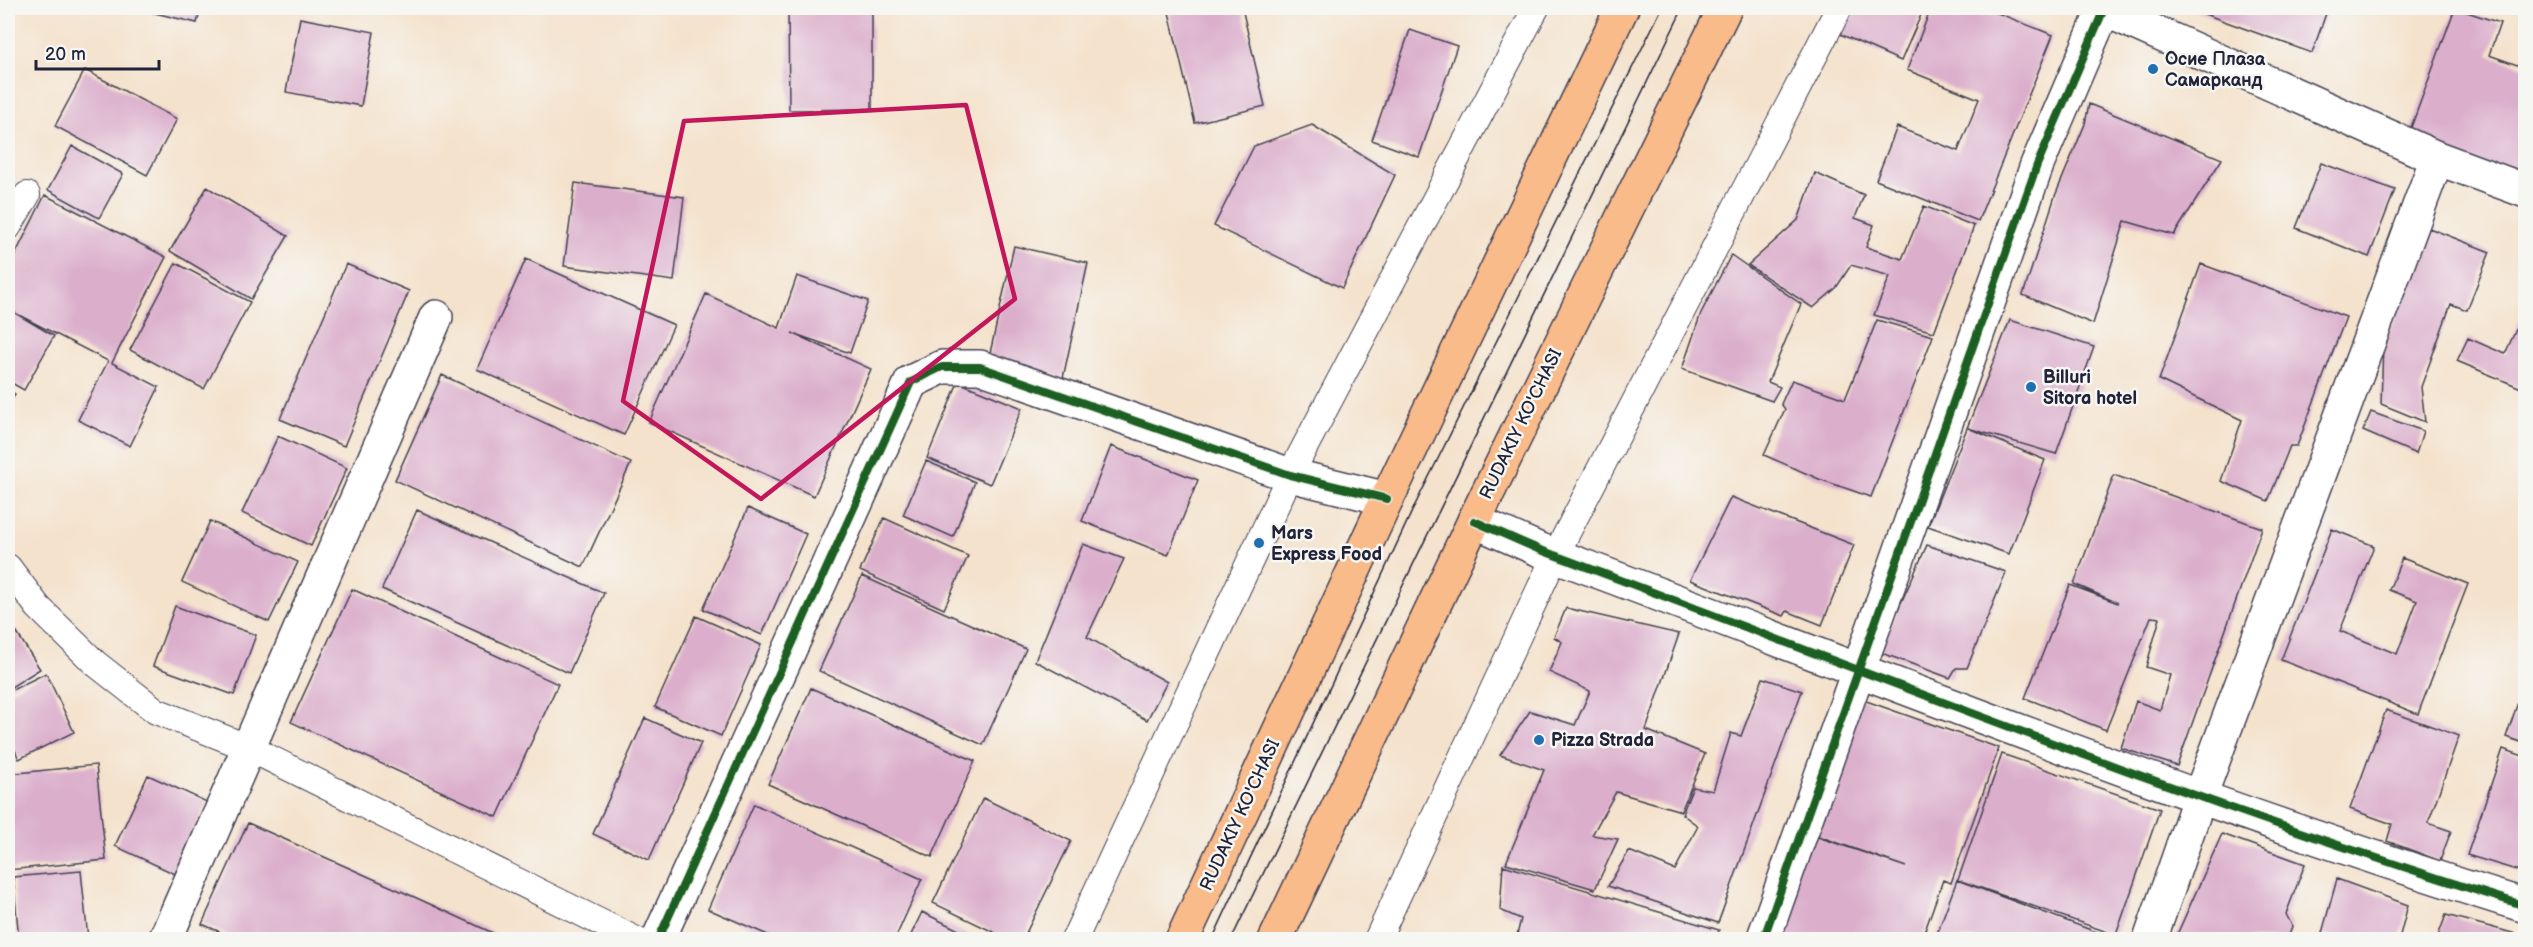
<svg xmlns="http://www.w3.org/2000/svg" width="2533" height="947" viewBox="0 0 2533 947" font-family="'Balsamiq Sans',sans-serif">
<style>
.building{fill:#dbafcc}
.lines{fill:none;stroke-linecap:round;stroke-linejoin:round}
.service-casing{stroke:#423f51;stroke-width:28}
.minor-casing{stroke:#423f51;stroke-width:36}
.primary-casing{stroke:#423f51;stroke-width:36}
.service{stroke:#fff;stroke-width:26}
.minor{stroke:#fff;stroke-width:33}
.primary{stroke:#fabb8b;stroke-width:33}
.tram{stroke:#22223b;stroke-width:1.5}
.cycleway-casing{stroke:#f6f6f2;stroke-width:11}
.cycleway{stroke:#1b5e20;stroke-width:8}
.marked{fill:none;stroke:#c2185b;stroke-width:4.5;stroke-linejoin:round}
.poi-dot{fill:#1f6fb2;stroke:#f6f6f2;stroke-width:2}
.labels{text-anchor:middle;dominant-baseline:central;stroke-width:5;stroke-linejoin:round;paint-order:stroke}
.poi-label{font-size:18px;font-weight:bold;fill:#22223b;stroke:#f6f6f2;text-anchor:start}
.street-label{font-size:18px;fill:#22223b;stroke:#f6f6f2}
</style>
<rect width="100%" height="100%" fill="#f6f6f2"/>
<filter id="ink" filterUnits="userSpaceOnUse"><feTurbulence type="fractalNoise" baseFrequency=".0167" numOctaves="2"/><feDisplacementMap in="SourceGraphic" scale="12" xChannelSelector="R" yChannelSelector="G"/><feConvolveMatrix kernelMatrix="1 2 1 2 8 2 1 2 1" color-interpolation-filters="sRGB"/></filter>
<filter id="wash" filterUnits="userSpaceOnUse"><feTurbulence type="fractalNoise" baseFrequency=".008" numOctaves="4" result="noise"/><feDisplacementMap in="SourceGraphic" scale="24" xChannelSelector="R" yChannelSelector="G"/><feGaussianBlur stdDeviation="1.35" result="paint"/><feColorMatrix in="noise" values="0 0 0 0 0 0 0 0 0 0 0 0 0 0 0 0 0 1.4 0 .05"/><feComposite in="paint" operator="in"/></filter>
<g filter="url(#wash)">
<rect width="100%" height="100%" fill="#f4e2cc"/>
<g id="blocks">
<!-- building -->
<path class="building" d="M134,8H201L197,23Z
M788,8H872V109L789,110Z
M1168,8H1242L1265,106L1195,123Z
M1851,8H1924L1901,61L1840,34Z
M1931,8H1985L2053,35L1978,221L1876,180L1897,127L1958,151L1979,99L1907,70Z
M2188,8H2328L2312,53Z
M2455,8L2500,23L2489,55L2526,68V185L2406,141Z
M300,18L374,32L361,106L286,92Z
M1410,30L1457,46L1419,157L1372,140Z
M85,70L177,119L147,175L55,126Z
M2089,104L2222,159L2174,235L2125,221L2093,324L2023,295L2055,196L2085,124Z
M1312,125L1395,175L1342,288L1214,226L1254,146Z
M72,146L123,174L99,218L48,190Z
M2321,163L2395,190L2369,257L2296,228Z
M1815,173L1864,195L1855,218L1874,225L1866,247L1902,259L1924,206L1974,226L1934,332L1874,315L1890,276L1851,265L1836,288L1813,308L1748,265L1798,220Z
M575,183L684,197L674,281L564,266Z
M207,187L288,236L251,299L170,251Z
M45,195L166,257L112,363L159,387L130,446L78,420L108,361L15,313L54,336L24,390L8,381V269Z
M2429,228L2490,252L2467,310L2451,304L2421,387L2425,422L2381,404L2383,346Z
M1014,246L1088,263L1063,378L988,362Z
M1731,255L1801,304L1768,382L1780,387L1772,401L1682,369L1701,313Z
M526,259L674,325L624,435L477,369Z
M176,263L250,302L204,389L130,350Z
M346,264L409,291L344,446L280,419Z
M2201,264L2346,317L2297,446H2290L2268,501L2221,481L2242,420L2159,380Z
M797,276L868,301L850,353L792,333L871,369L814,496L649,422L706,294L779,328Z
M2526,307V390L2457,361L2468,338L2505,354Z
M1877,320L1933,336L1871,497L1819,479L1764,455L1785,409L1781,404L1792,380L1845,399Z
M2010,320L2094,347L2056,454L1968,428L2045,460L2009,554L1928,526Z
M442,375L631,463L583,567L395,480Z
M958,382L1022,408L990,484L927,458Z
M8,390L15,394L8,408Z
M2371,412L2423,431L2416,454L2363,431Z
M278,436L347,468L311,546L242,513Z
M1111,446L1198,480L1168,555L1082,521Z
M926,461L975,482L953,537L903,515Z
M2114,475L2262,528L2177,766L2121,748L2136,701L2160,710L2170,675L2146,667L2160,618L2151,617L2106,730L2025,698L2070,585L2118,603L2074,584Z
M1731,497L1854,545L1822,625L1787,611L1784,616L1690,580Z
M748,508L806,534L762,635L703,609Z
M417,510L604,593L569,673L382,589Z
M884,518L968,556L944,609L860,571Z
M210,521L298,562L269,622L182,582Z
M2332,529L2374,546L2340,631L2397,654L2417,601L2389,590L2402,558L2468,584L2418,714L2281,660Z
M1083,544L1124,559L1087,637L1167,682L1147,720L1035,661Z
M1927,545L2006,572L1967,668H1956L1950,678L1879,652Z
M862,576L1026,649L983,745L819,671Z
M352,589L558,684L497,817L291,722Z
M175,606L256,635L234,695L153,666Z
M1566,608L1679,634L1646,730L1705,754L1681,811L1616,792L1592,835L1618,839L1595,889L1506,863L1544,770L1500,755L1530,711L1575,725L1590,691L1549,672L1562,642L1554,637Z
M696,616L761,645L721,736L655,707Z
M8,619L40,669L8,689Z
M46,673L74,732L19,759L8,735V692Z
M1763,678L1802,691L1718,923L1608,886L1629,851L1675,870L1698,826L1682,814L1693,787L1713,791L1731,733L1741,736Z
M2525,682H2526V744L2506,737Z
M811,688L975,761L932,857L768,784Z
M1855,697L1999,748L1951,883L1943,880L1922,939H1769L1806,833L1906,867L1807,832Z
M2386,710L2459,736L2428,823L2451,831L2440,861L2387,841L2392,824L2350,809Z
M645,718L701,743L649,860L593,834Z
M2503,749L2526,757V873L2467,855Z
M2002,754L2160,809L2116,935L1958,880Z
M96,765L106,860L8,870V774Z
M148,775L207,802L175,874L115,846Z
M983,798L1071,841L1023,939H1008L933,903Z
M754,804L922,879L895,939H777L708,909Z
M248,823L421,900L506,939H236L202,924Z
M2222,834L2305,864L2286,914L2292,926L2288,939H2175Z
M1503,865L1719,930L1716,939H1516L1521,919L1500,910Z
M81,871L88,939H19L13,877Z
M2337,879L2408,905L2399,939H2340L2322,933Z
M1957,880L2115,939H1935Z
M922,912L977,939H909Z
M2446,915L2520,935L2518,939H2437Z
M199,934L212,939H197Z"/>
</g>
</g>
<g filter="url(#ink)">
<use href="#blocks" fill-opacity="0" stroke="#423f51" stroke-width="1.5"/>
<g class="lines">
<!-- service casing -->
<g class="service-casing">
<path id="service" d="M8,227L27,195
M8,567L38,607L95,663L156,711L249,748L636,940
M1074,940L1290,475L1536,8
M1377,940L1555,556L1839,8"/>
</g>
<!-- minor casing -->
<g class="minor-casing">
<path id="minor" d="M2101,8L2437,158L2526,191
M1474,521L1538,549C1866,671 2191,803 2526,906
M165,940L436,317
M658,940L911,382L942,367H980L1290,475L1387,499
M1763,940L2037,165L2104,9
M2150,940L2200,796L2437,158"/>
</g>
<!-- primary casing -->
<g class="primary-casing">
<path id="primary" d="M1182,940L1387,499L1622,8
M1275,940L1474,521L1725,8"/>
</g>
<!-- service -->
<use href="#service" class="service"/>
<!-- minor -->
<use href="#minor" class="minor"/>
<!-- primary -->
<use href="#primary" class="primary"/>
<!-- tram -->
<path class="tram" d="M1212,940L1414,507L1662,8
M1231,940L1683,8"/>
<!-- cycleway casing -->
<g class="cycleway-casing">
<path id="cycleway" d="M1474,521L1538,549C1866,671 2191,803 2526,906
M658,940L911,382L942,367H980L1290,475L1387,499
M1763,940L2037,165L2104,9"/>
</g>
<!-- cycleway -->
<use href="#cycleway" class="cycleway"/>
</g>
</g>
<!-- marked area -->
<path class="marked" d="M966,105L1015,299L761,499L623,401L684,121Z"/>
<!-- markers -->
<g class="poi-dot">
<circle cx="2153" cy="69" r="6"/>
<circle cx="2031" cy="387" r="6"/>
<circle cx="1259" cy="543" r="6"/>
<circle cx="1539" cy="740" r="6"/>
</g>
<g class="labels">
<!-- poi labels -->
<g class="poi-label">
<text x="2165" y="59">Осие Плаза<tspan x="2165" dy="21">Самарканд</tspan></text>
<text x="2043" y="377">Billuri<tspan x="2043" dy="21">Sitora hotel</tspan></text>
<text x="1271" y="533">Mars<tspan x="1271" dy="21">Express Food</tspan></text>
<text x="1551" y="740">Pizza Strada</text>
</g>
<!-- street labels -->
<g class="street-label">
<text transform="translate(1521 424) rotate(-64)">RUDAKIY KO'CHASI</text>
<text transform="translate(1240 815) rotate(-65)">RUDAKIY KO'CHASI</text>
</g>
</g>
<!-- margin -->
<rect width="2533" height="947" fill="none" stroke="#f6f6f2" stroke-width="30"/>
<!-- scale -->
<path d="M36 60v9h123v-9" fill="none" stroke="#22223b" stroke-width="3"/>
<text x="45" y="60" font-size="18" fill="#22223b" stroke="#f6f6f2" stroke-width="4.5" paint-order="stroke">20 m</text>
</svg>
